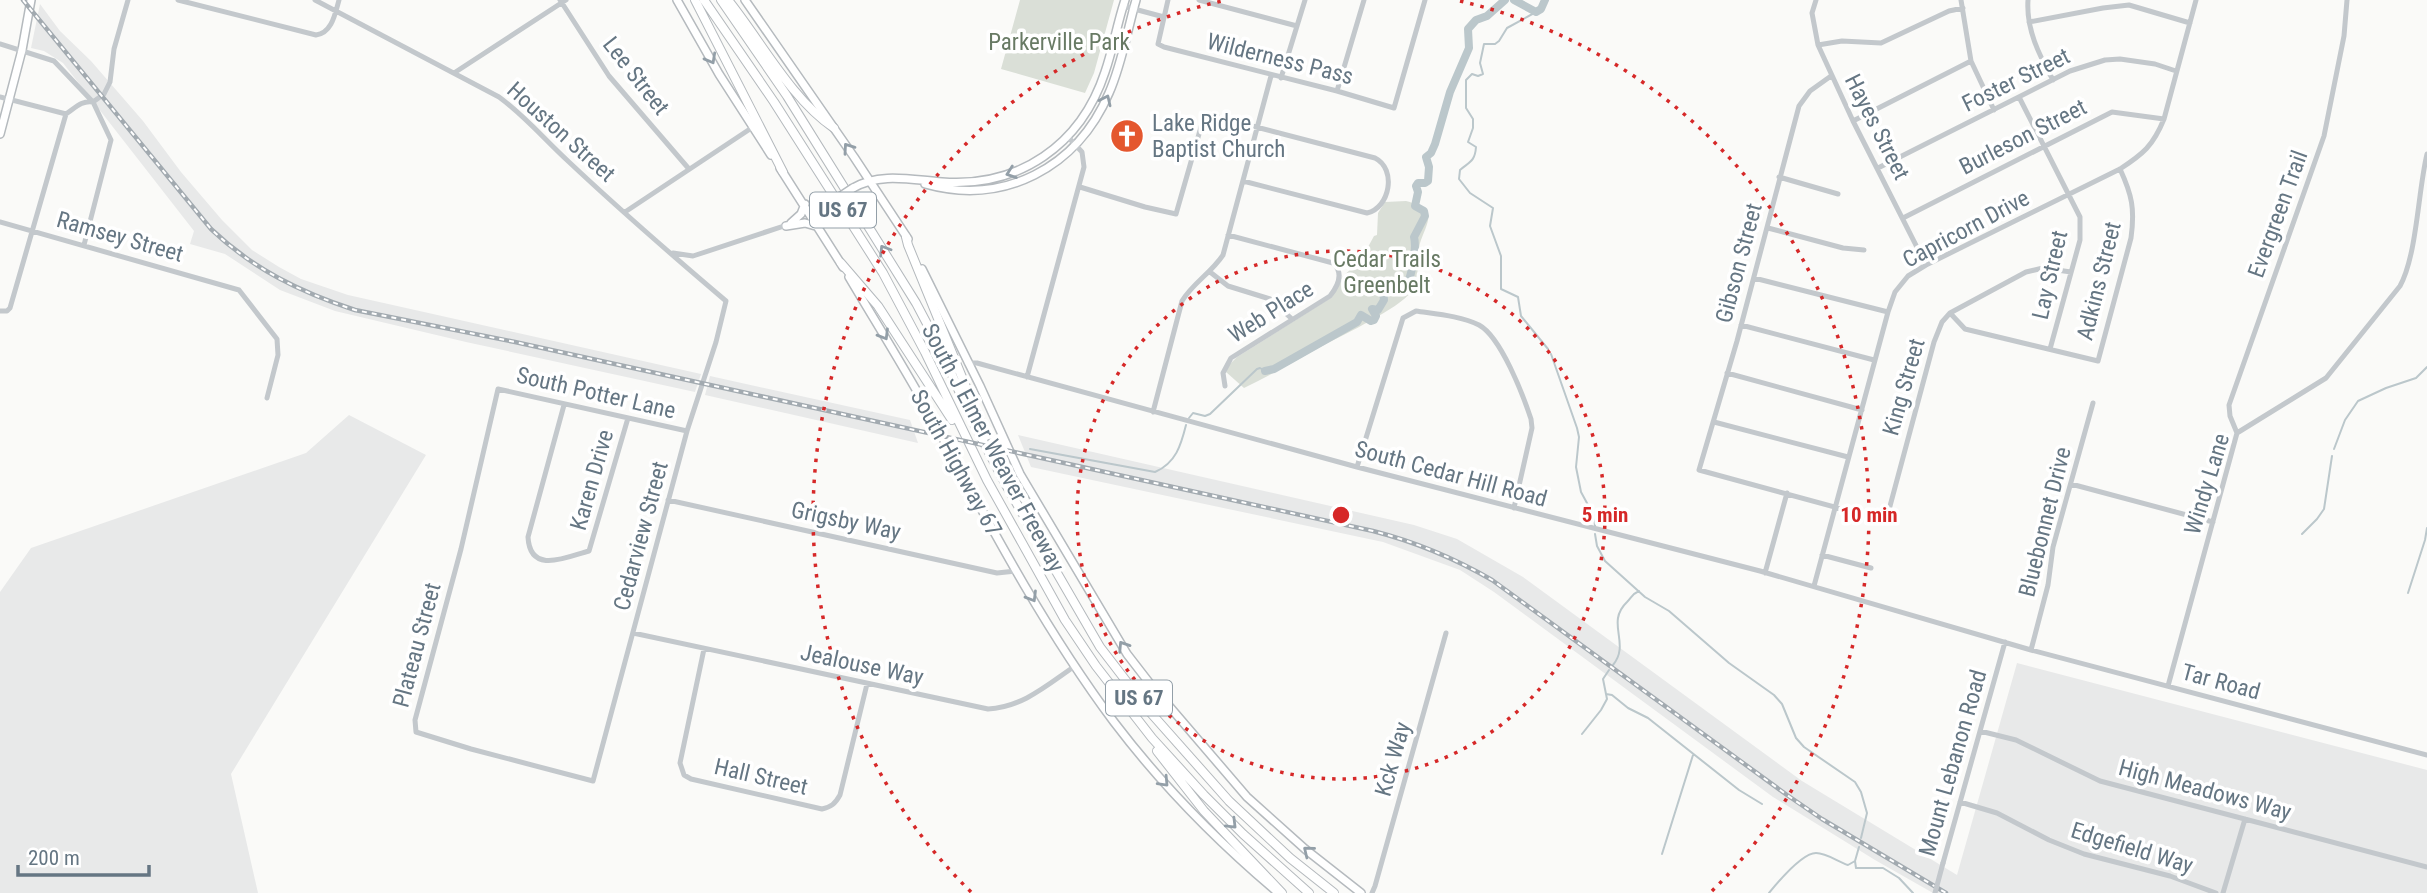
<svg xmlns="http://www.w3.org/2000/svg" width="2427" height="893" viewBox="0 0 2427 893" font-family="'Roboto Condensed',sans-serif">
<style>
.built{fill:#e8e9e9}
.green{fill:#dadfd7}
.lines{fill:none;stroke-linecap:round;stroke-linejoin:round}
.stream{stroke:#bbc7cb;stroke-width:2}
.river{stroke:#bbc7cb;stroke-width:8}
.major-casing{stroke:#b5babe;stroke-width:10}
.highway-casing{stroke:#b4b9bd;stroke-width:10}
.minor{stroke:#c3c8cc;stroke-width:5}
.major{stroke:#fff;stroke-width:7}
.highway{stroke:#fff;stroke-width:8}
.rail-casing{stroke:#a2aab0;stroke-width:4.5}
.rail{stroke:#fff;stroke-width:2;stroke-dasharray:5;stroke-linecap:butt}
.major-bridge-casing{stroke:#b5babe;stroke-width:10;stroke-linecap:butt}
.minor-bridge{stroke:#c3c8cc;stroke-width:5}
.major-bridge{stroke:#fff;stroke-width:7}
.oneway{stroke:#939fa8}
.ring{fill:none;stroke:#d62828;stroke-width:3.5;stroke-dasharray:3.5 7}
.labels{text-anchor:middle;dominant-baseline:central;stroke-width:7;stroke-linejoin:round;paint-order:stroke}
.shield{fill:#fff;stroke:#939fa8;stroke-width:2}
.shield-label{font-size:21px;font-weight:bold;fill:#657683}
.park-label{font-size:23px;fill:#687a64;stroke:#fff}
.street-label{font-size:23px;fill:#657683;stroke:#fff}
.poi-label{font-size:23px;fill:#657683;stroke:#fff;text-anchor:start}
.centre{fill:#d62828;stroke:#fff;stroke-width:3.5}
.ring-label{font-size:21px;text-anchor:middle;font-weight:bold;fill:#d62828;stroke:#fff;stroke-width:7;stroke-linejoin:round;paint-order:stroke}
</style>
<rect width="100%" height="100%" fill="#fafaf8"/>
<!-- built -->
<path class="built" d="M40,4L60,31L91,61L143,121L181,172L222,220L252,250L279,267L301,279L348,295L701,374L695,392L466,342L335,311L280,290L225,254L190,244L194,231L63,63L44,51L31,48Z
M710,376L910,420L918,443L705,395Z
M349,415L426,455L231,774L258,893H0V592L31,548L306,453Z
M1018,435L1414,525L1457,539L1523,577L1802,781L1957,875L2017,663L2427,770V893H1933L1875,860L1773,797L1494,592L1460,570L1383,542L1031,467Z"/>
<!-- green -->
<path class="green" d="M1020,0H1114L1094,73L1085,93L1001,69Z
M1406,201C1436,209 1430,217 1421,240C1415,256 1422,276 1411,292C1398,309 1345,334 1324,345C1297,360 1271,375 1244,388L1226,372L1228,366L1237,357L1332,297L1341,278L1361,260L1374,236L1377,235L1378,213L1385,202Z"/>
<g class="lines">
<!-- stream -->
<path class="stream" d="M1536,12L1507,28L1499,41L1495,44H1484L1480,63L1483,74L1478,76L1472,74L1466,80V108L1473,119V128L1468,142L1476,147C1475,162 1469,162 1460,170L1459,179L1470,193L1493,208L1490,226L1501,256V289L1518,297L1521,316L1548,349
M1551,354L1577,428L1579,437L1576,467L1581,492L1594,516L1595,526
M1189,418L1193,413L1205,416L1210,414L1257,369L1260,368L1265,371
M1030,449L1155,472C1176,463 1181,445 1186,425
M2334,449L2345,420L2358,401L2386,388L2416,378L2427,367
M1595,534L1597,546L1605,561L1645,597L1669,611L1729,663L1774,695L1782,704L1796,738L1804,747L1855,782L1861,792L1867,813L1861,838
M2302,534L2317,519L2324,509L2332,456
M2408,593L2425,540L2427,528
M1613,665C1631,643 1605,623 1627,602C1632,597 1632,594 1639,591
M1606,694L1612,695L1628,708L1648,718L1739,790L1762,804
M1582,734L1601,710L1607,699L1603,679L1609,670
M1859,847L1855,861L1856,868H1883L1899,878L1913,893
M1662,854L1693,755
M1769,893C1778,882 1802,853 1816,853C1827,853 1838,862 1848,865L1855,861"/>
<!-- river -->
<path class="river" d="M1514,0L1536,12L1541,9L1545,0
M1265,371L1274,369L1350,326L1357,322L1361,315L1371,321L1374,320L1376,316L1372,309L1378,310L1384,300L1382,282L1385,281L1403,290C1411,284 1417,248 1414,237L1425,216L1424,211L1415,206L1418,192L1416,186L1418,183H1425L1428,181L1429,167L1426,157L1431,153L1435,144L1450,92L1469,48L1468,29L1476,20L1487,16L1505,0"/>
<!-- major casing -->
<g class="major-casing">
<path id="major" d="M677,0L719,74L771,155
M745,0L854,157L908,239
M0,134L22,50L31,0
M780,168L843,267
M925,184C1004,206 1077,168 1109,93C1122,64 1127,31 1136,0
M853,188C880,172 912,180 942,182C1019,188 1081,145 1105,72C1113,49 1117,24 1125,0
M791,223L801,214L805,204
M786,226L805,223L819,227
M922,269L980,386L1020,474L1127,654L1151,685L1247,797L1305,849L1361,893
M849,277C875,321 902,364 927,409C985,516 1041,624 1114,722C1161,784 1216,840 1275,890"/>
</g>
<!-- highway casing -->
<g class="highway-casing">
<path id="highway" d="M695,0L783,172
M704,0L774,102L883,273L925,352L987,480L1065,620L1096,666L1152,738L1204,795L1243,834L1309,893
M721,0L787,96L916,303L944,356L968,412L1006,485L1100,647L1150,712L1229,801L1290,858L1334,893
M728,0C761,41 791,99 834,128
M906,237L908,245L986,436
M841,263L878,306L952,420
M1157,751L1204,811L1282,893"/>
</g>
<!-- minor -->
<path class="minor" d="M178,0L316,35C332,33 335,14 339,0
M315,0L499,97C525,116 545,140 569,162C620,210 673,256 726,301L716,342L687,431L593,781L471,749L416,732L415,720L461,549L498,389L687,431
M560,0L609,76L689,169
M1168,0L1158,44L1164,47L1337,91L1394,108L1425,0
M1199,0L1297,26
M1816,0L1812,13L1818,45L1853,121L1926,265
M1961,0L1971,61L1994,110
M2028,0C2026,29 2039,55 2053,80
M1123,6L1164,17
M2029,22L2103,8L2129,5L2190,23
M0,44L54,61L92,101
M1818,45L1842,41L1881,43L1949,11L1963,8
M454,73L566,0
M1831,76L1810,91L1799,106L1737,341L1699,470L1886,521L1934,342L1942,322L1950,313L2026,272L2043,268L2071,272
M1281,78L1305,0
M1337,91L1364,0
M0,97L66,114
M2019,97L2080,217V240L2050,349
M1853,121L1971,61
M1878,168L2070,71L2105,60L2120,59L2155,64L2176,71
M1779,177L1838,194
M1080,187L1145,207L1176,214L1203,120L1206,114L1375,158C1397,169 1390,208 1367,213L1243,181
M625,212L753,127
M1903,218L2112,112L2164,119
M0,222L239,290L277,339L278,355L267,398
M1768,228L1843,248L1864,250
M84,245L111,140L93,102L104,94L110,82L114,49L128,0
M673,253L693,256L787,225
M1210,272L1228,286L1270,299L1292,319
M1754,278L1888,312
M0,311H7L10,308L66,114C75,108 82,100 93,102
M1950,313L1965,329L2098,361L2131,238C2135,209 2132,195 2120,169
M1741,325L1874,360
M967,363H977L1357,467L1760,571L2031,650L2427,755
M1727,373L1862,410
M1027,377L1084,167L1082,152L1068,137
M1225,386L1223,373L1231,358L1330,296C1338,286 1344,273 1333,263L1228,235
M564,405L528,537C530,576 569,556 589,551L628,418
M1153,412L1182,301C1193,283 1211,273 1223,255L1271,76
M1714,422L1848,457
M2237,433L2230,416L2229,405L2324,136L2344,36L2347,0
M1357,467L1403,318L1416,311C1436,314 1461,316 1479,325C1501,337 1523,395 1531,419L1532,428L1514,508
M2071,484L2213,522
M668,500L997,573L1016,571
M1822,555L1871,568
M1765,573L1787,493
M1814,586L1888,312L1895,292L1908,276L1926,265L2120,169C2143,154 2153,146 2164,119L2196,0
M633,633L988,709C1023,707 1047,685 1075,666
M704,649L680,763L684,775L691,779L822,809C831,807 835,804 840,795L867,684
M2031,650L2048,585L2053,547L2093,403
M2168,686L2237,433L2326,378L2400,286C2417,255 2418,191 2427,154
M1980,731L2016,740L2100,781L2427,867
M1960,802L1997,813L2049,840L2084,854L2170,876L2216,893
M1943,863L2005,642
M1372,893L1375,886L1446,633
M2223,893L2245,819"/>
<!-- major -->
<use href="#major" class="major"/>
<!-- highway -->
<use href="#highway" class="highway"/>
<!-- rail casing -->
<g class="rail-casing">
<path id="rail" d="M23,0L211,229C253,269 300,292 355,310L515,342L1373,531C1416,542 1454,558 1492,580L1787,795L1822,819L1946,893"/>
</g>
<!-- rail -->
<use href="#rail" class="rail"/>
<!-- major-bridge casing -->
<g class="major-bridge-casing">
<path id="major-bridge" d="M823,208L853,188"/>
</g>
<!-- minor-bridge -->
<path class="minor-bridge" d="M1935,893L1943,863"/>
<!-- major-bridge -->
<use href="#major-bridge" class="major-bridge"/>
</g>
<!-- one-way arrows -->
<defs><path id="oneway-chevron" d="M-2-3.5L2.5 0L-2 3.5" fill="none" stroke-width="1.6" stroke-linecap="round" stroke-linejoin="round" transform="scale(1.75)"/></defs>
<g class="oneway">
<use href="#oneway-chevron" transform="translate(711 59) rotate(61)"/>
<use href="#oneway-chevron" transform="translate(1106 100) rotate(-65)"/>
<use href="#oneway-chevron" transform="translate(848 148) rotate(-125)"/>
<use href="#oneway-chevron" transform="translate(1011 173) rotate(161)"/>
<use href="#oneway-chevron" transform="translate(884 250) rotate(-122)"/>
<use href="#oneway-chevron" transform="translate(884 335) rotate(59)"/>
<use href="#oneway-chevron" transform="translate(1032 597) rotate(59)"/>
<use href="#oneway-chevron" transform="translate(1123 646) rotate(-123)"/>
<use href="#oneway-chevron" transform="translate(1164 782) rotate(47)"/>
<use href="#oneway-chevron" transform="translate(1232 824) rotate(45)"/>
<use href="#oneway-chevron" transform="translate(1308 851) rotate(-141)"/>
</g>
<!-- distance rings -->
<g class="ring">
<circle cx="1341" cy="515" r="264"/>
<path d="M971 892A528 528 0 0 1 1222 1M1460 1A528 528 0 0 1 1711 892"/>
</g>
<!-- icons -->
<defs>
<g id="church-disc" transform="scale(1.75)"><circle r="9.5" fill="#e4572e" stroke="#fff"/><path d="M-1.2-6h2.4v3.5h3.3v2.4h-3.3V6h-2.4V-.1h-3.3v-2.4h3.3Z" fill="#fff"/></g>
</defs>
<g fill-rule="evenodd">
<use href="#church-disc" x="1127" y="136"/>
</g>
<g class="labels">
<!-- shield labels -->
<g class="shield">
<rect x="810" y="192.5" width="66" height="35" rx="5"/>
<rect x="1106" y="680.5" width="66" height="35" rx="5"/>
</g>
<g class="shield-label">
<text x="843" y="210">US 67</text>
<text x="1139" y="698">US 67</text>
</g>
<!-- park labels -->
<g class="park-label">
<text x="1059" y="42">Parkerville Park</text>
<text x="1387" y="259">Cedar Trails<tspan x="1387" dy="26">Greenbelt</tspan></text>
</g>
<!-- street labels -->
<g class="street-label">
<text transform="translate(1280 59) rotate(14)">Wilderness Pass</text>
<text transform="translate(636 76) rotate(52)">Lee Street</text>
<text transform="translate(2016 80) rotate(-26)">Foster Street</text>
<text transform="translate(1877 127) rotate(63)">Hayes Street</text>
<text transform="translate(561 132) rotate(42)">Houston Street</text>
<text transform="translate(2023 137) rotate(-27)">Burleson Street</text>
<text transform="translate(2278 214) rotate(-70)">Evergreen Trail</text>
<text transform="translate(1966 229) rotate(-28)">Capricorn Drive</text>
<text transform="translate(120 237) rotate(16)">Ramsey Street</text>
<text transform="translate(1739 263) rotate(-75)">Gibson Street</text>
<text transform="translate(2050 275) rotate(-77)">Lay Street</text>
<text transform="translate(2099 281) rotate(-76)">Adkins Street</text>
<text transform="translate(1271 312) rotate(-32)">Web Place</text>
<text transform="translate(1904 387) rotate(-74)">King Street</text>
<text transform="translate(596 393) rotate(13)">South Potter Lane</text>
<text transform="translate(993 448) rotate(62)">South J Elmer Weaver Freeway</text>
<text transform="translate(956 463) rotate(61)">South Highway 67</text>
<text transform="translate(1451 474) rotate(15)">South Cedar Hill Road</text>
<text transform="translate(592 480) rotate(-74)">Karen Drive</text>
<text transform="translate(2207 484) rotate(-73)">Windy Lane</text>
<text transform="translate(846 521) rotate(12)">Grigsby Way</text>
<text transform="translate(2045 522) rotate(-76)">Bluebonnet Drive</text>
<text transform="translate(641 536) rotate(-75)">Cedarview Street</text>
<text transform="translate(417 645) rotate(-75)">Plateau Street</text>
<text transform="translate(862 665) rotate(12)">Jealouse Way</text>
<text transform="translate(2221 682) rotate(15)">Tar Road</text>
<text transform="translate(1393 759) rotate(-74)">Kck Way</text>
<text transform="translate(1953 763) rotate(-74)">Mount Lebanon Road</text>
<text transform="translate(761 777) rotate(13)">Hall Street</text>
<text transform="translate(2205 790) rotate(15)">High Meadows Way</text>
<text transform="translate(2132 848) rotate(17)">Edgefield Way</text>
</g>
<!-- poi labels -->
<g class="poi-label">
<text x="1152" y="123">Lake Ridge<tspan x="1152" dy="26">Baptist Church</tspan></text>
</g>
</g>
<circle cx="1341" cy="515" r="10" class="centre"/>
<g class="ring-label">
<text x="1605" y="522">5 min</text>
<text x="1869" y="522">10 min</text>
</g>
<!-- scale -->
<path d="M18 865v10h131v-10" fill="none" stroke="#657683" stroke-width="3.5"/>
<text x="28" y="865" font-size="21" fill="#657683" stroke="#ffffff" stroke-width="5" paint-order="stroke">200 m</text>
</svg>
